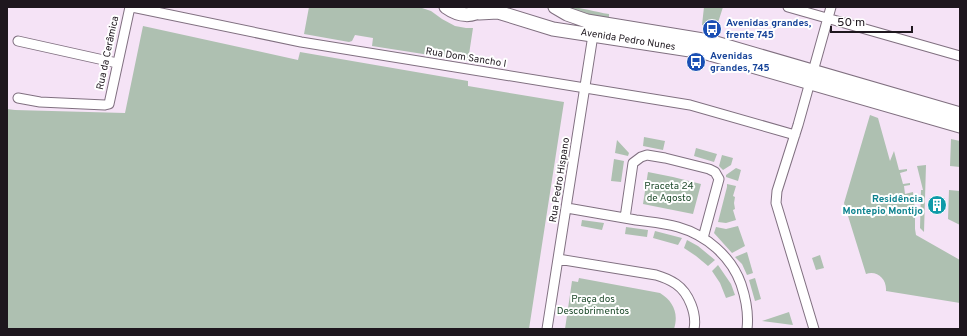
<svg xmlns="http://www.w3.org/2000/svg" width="967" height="336" viewBox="0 0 967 336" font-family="Overpass,sans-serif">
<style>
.green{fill:#aec0b1}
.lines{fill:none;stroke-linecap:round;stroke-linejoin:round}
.street-casing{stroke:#807080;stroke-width:11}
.secondary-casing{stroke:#807080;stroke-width:15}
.street{stroke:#fff;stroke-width:9}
.secondary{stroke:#fff;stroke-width:13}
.labels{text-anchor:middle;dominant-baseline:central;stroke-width:4;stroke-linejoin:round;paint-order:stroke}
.transit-label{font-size:10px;font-weight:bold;fill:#164399;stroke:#fff;text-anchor:start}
.street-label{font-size:10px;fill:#1e171e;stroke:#fff}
.park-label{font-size:10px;fill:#1e4a2b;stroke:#fff}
.culture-label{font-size:10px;font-weight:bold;fill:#0d838f;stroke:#fff;text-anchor:end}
</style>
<rect width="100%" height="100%" fill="#f5e3f6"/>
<!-- green -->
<path class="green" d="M309,7L422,8L431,11L442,19L455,26L466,28H473L468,61L372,46L373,38L355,35L352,41L349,42L304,34Z
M567,7C581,7 595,12 609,14V19L588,15Z
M704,7H723L716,29L702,25Z
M143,26L298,60L300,52L468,81V86L564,102L529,329H7V109L15,110L125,113Z
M870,115L878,118L890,161L894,151L899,170L907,169V171L900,173L903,184L910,183V185L904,186L905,194L913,192L915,211V229L916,235L960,260V303L886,291C887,279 877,270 866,274L844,203Z
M644,137L665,141L663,150L643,146Z
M951,139L960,141V167L950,166Z
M617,140L629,153L628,156L615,153Z
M696,148L717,154L714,162L694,156Z
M722,155L733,158L731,165L723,170L719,166Z
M614,159L624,161L621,182L611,181Z
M926,165L924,232L920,228L921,190H923L917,166Z
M736,168L741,170L738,181L726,177V175Z
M648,172L673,177L701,184L693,214L643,204Z
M727,184L736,186L733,196L735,197L734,203L735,209L733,210L736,220L726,223L718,222L727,187Z
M949,190L960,191V225L948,219Z
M582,220L604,223L602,230L581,226Z
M738,226L745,246L732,253L714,233L716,227L726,229Z
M626,227L648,230L647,237L625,234Z
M655,231L682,238L678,245L653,238Z
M687,240L698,246L715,260L708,266L696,256L684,248Z
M747,252L753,273L747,275L742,264L735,257Z
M820,255L824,268L816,270L812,258Z
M718,265L731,284L735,295L726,298L720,283L712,271Z
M579,278L660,293C673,301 679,313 674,329H565L572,281L578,282Z
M755,278L761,299L755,301L749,280Z
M789,312L793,325L762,321Z"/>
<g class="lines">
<!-- street casing -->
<g class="street-casing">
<path id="street" d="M132,7L301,42L690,105L795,135
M788,7L960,56
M18,41L117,63
M18,98L40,102L105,105L109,104L130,7
M567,208C590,212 613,216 636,220C650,222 664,223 678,227C706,235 731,256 741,284C746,299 749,313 747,329
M625,218L633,163L641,157L647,155L665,158L709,169L715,172L719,179L703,238
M558,259L656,275C663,277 670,280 676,284C689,293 697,314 694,329
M547,329L593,35
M814,329L776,203L777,191L798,125L831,7"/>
</g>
<!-- secondary casing -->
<g class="secondary-casing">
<path id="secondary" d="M446,7C460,17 472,17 487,8
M555,7L567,14L587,21L709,41L960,114
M479,13L498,12L553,29L703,52L960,126"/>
</g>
<!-- street -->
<use href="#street" class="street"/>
<!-- secondary -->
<use href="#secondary" class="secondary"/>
</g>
<!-- icons -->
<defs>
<g id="bus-disc" transform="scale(1)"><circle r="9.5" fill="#1a4fb4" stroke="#fff"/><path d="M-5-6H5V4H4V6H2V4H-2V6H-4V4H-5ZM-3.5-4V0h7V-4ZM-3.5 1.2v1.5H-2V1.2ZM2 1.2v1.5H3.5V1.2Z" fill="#fff"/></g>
<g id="building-disc" transform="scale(1)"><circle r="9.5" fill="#0f9aa8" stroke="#fff"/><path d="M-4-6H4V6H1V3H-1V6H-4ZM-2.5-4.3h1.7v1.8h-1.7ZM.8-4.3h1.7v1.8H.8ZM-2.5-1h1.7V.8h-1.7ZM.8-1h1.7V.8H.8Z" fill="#fff"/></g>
</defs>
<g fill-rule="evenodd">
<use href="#bus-disc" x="712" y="29"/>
<use href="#bus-disc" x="696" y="62"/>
<use href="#building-disc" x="937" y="205"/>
</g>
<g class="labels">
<!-- transit labels -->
<g class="transit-label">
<text x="726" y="23">Avenidas grandes,<tspan x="726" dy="12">frente 745</tspan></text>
<text x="710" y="56">Avenidas<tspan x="710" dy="12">grandes, 745</tspan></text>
</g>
<!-- street labels -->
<g class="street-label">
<text transform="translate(628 40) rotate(9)">Avenida Pedro Nunes</text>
<text transform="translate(108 53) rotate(-78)">Rua da Cerâmica</text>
<text transform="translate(466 58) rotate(9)">Rua Dom Sancho I</text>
<text transform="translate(560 180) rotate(-81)">Rua Pedro Hispano</text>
</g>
<!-- park labels -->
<g class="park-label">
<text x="669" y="186">Praceta 24<tspan x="669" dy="12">de Agosto</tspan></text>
<text x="593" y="299">Praça dos<tspan x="593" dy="12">Descobrimentos</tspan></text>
</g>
<!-- culture labels -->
<g class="culture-label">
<text x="923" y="199">Residência<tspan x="923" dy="12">Montepio Montijo</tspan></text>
</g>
</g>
<!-- border -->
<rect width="967" height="336" fill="none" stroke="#1e171e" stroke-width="16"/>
<!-- scale -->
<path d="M831 26v6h81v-6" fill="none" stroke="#1e171e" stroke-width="2"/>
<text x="837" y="26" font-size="12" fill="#1e171e" stroke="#ffffff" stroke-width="3" paint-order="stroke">50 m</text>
</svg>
